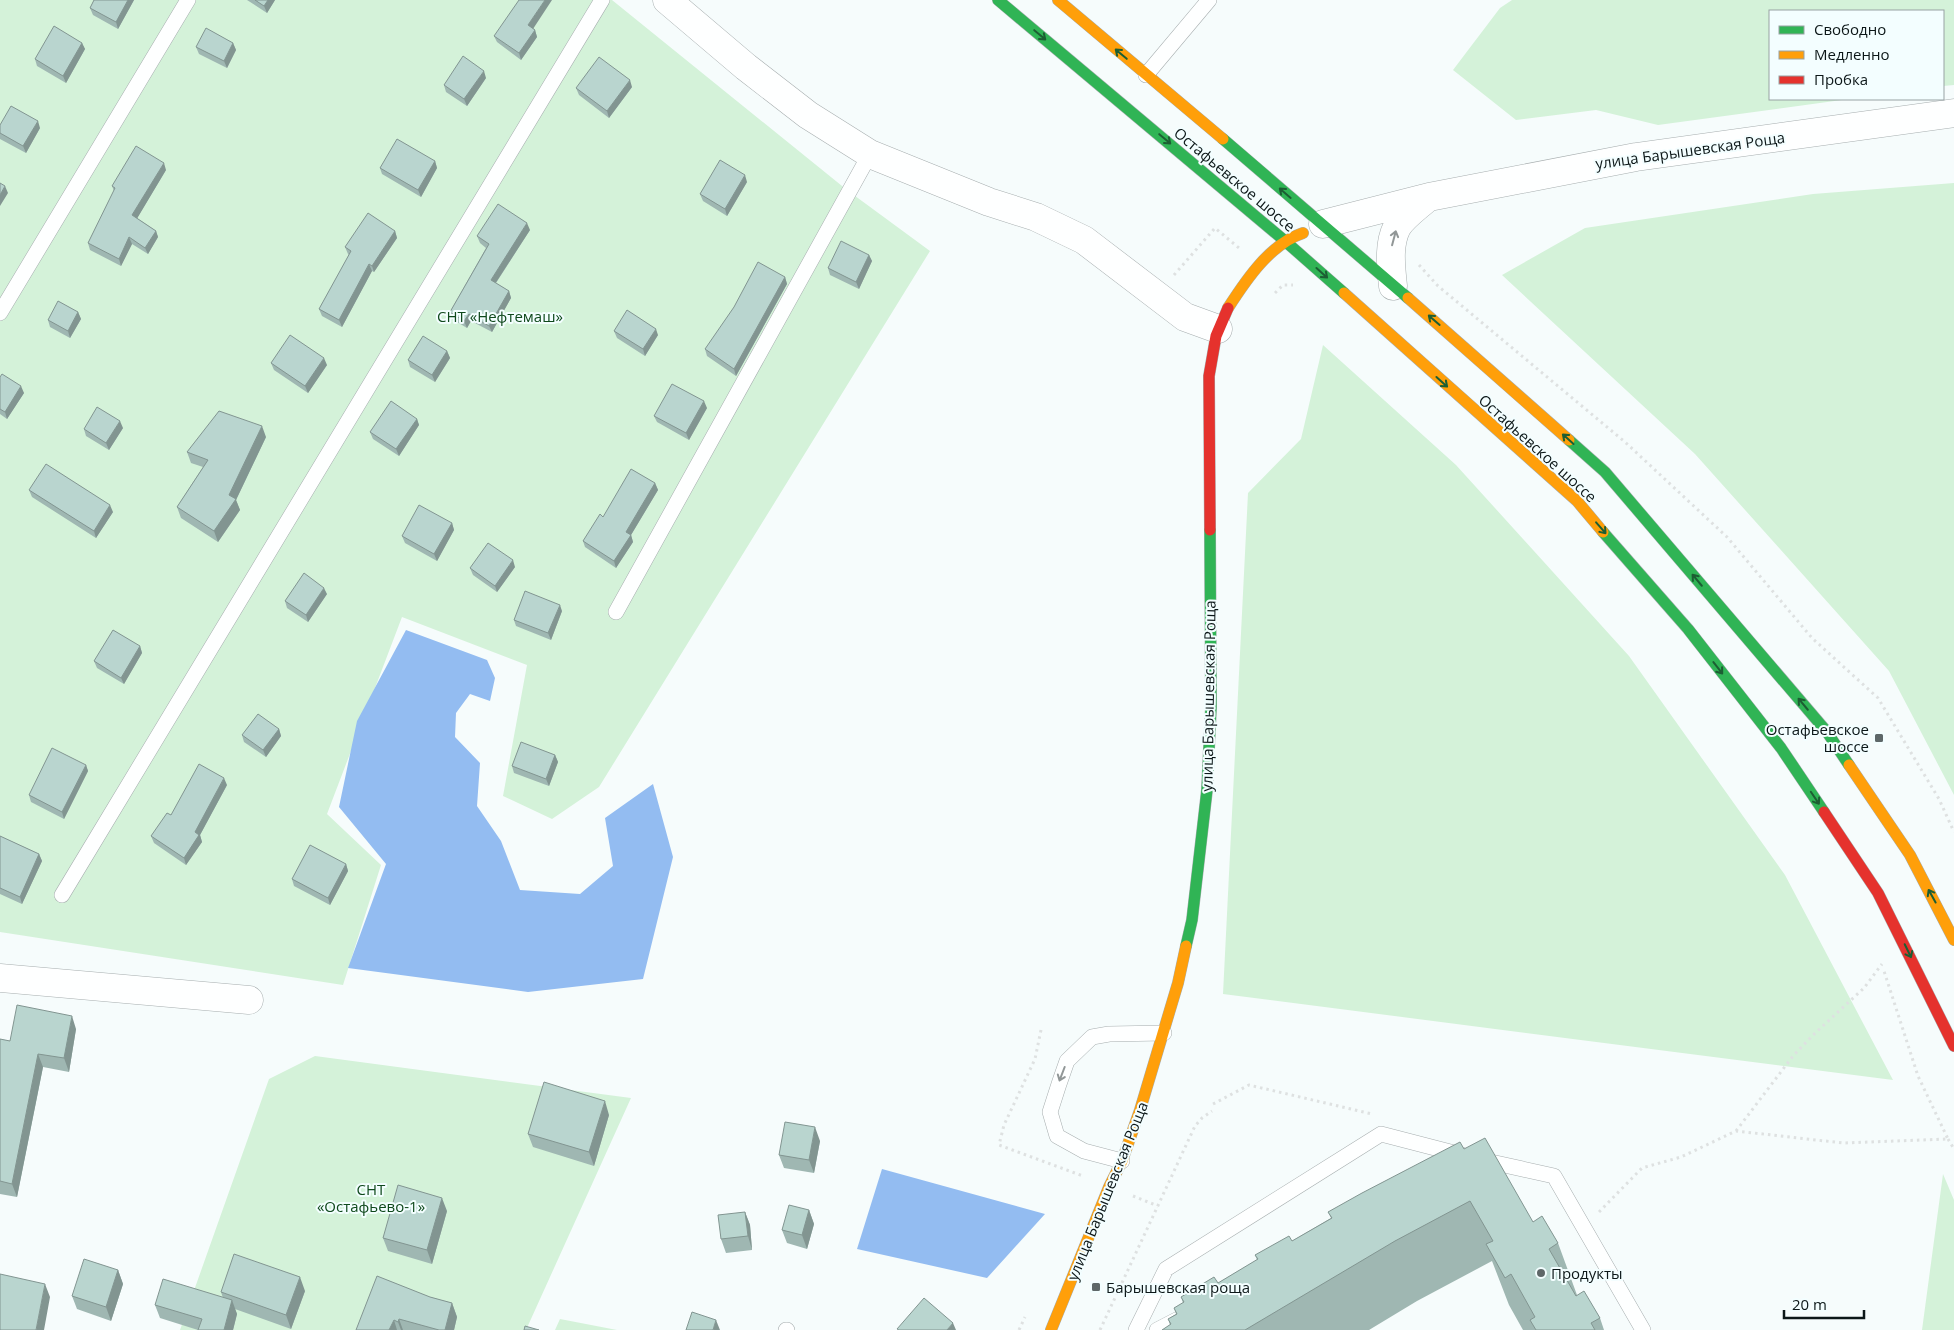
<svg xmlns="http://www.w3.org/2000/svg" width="1954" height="1330" viewBox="0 0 1954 1330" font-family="'Open Sans',sans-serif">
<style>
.green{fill:#d4f2d9}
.water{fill:#93bcf1}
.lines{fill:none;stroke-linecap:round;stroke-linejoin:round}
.lane-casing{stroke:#a7aeaf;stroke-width:16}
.street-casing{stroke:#a7aeaf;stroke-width:29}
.fast-casing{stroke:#a7aeaf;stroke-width:12}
.slow-casing{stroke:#a7aeaf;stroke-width:12}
.jam-casing{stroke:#a7aeaf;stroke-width:12}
.path{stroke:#dee1e1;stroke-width:3;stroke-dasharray:2.5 4;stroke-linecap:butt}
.lane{stroke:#feffff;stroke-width:15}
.street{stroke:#feffff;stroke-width:28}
.fast{stroke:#30b455;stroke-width:11}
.slow{stroke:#ff9f0a;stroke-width:11}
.jam{stroke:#e5322d;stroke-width:11}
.wall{fill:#9fb7b2}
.shaded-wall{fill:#829591}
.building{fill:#b9d5cf;stroke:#829591}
.oneway{stroke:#1c5e33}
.oneway2{stroke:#919797}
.poi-dot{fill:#5e6768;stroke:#f3feff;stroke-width:2}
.labels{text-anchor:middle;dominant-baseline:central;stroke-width:4;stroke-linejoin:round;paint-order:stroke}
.street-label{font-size:15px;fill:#0c1718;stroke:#f3feff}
.park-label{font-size:15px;fill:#0f491c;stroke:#f3feff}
.poi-label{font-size:15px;fill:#0c1718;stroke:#f3feff;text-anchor:start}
</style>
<rect width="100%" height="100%" fill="#f6fcfc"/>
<!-- green -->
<path class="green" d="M0,0H612L847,190L930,251L599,787L552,819L503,796L527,665L402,617L327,814L381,865L343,985L0,932Z
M1512,0H1954V85L1943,86V11H1770V99H1849L1658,125L1596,110L1516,120L1453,70L1500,8Z
M1954,183V795L1889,671L1695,454L1502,275L1585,228L1813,194Z
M1323,345L1456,465L1629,656L1785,875L1893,1080L1223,994L1248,493L1301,439Z
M315,1056L631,1098L526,1330H180L269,1079Z
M1943,1174L1954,1200V1330H1922Z
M560,1319L617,1330H555Z"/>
<!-- water -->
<path class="water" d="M406,630L487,660L495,678L490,701L470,694L456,713L455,737L480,763L477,806L501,841L520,890L580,894L613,866L605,818L653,784L673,857L643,979L528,992L348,968L386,864L339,807L357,721Z
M882,1169L1045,1214L987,1278L857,1249Z"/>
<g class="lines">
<!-- lane casing -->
<g class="lane-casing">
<path id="lane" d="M1146,75L1209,0
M0,313L188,0
M616,612L870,154
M62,895L602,0
M1482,1160L1554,1176L1643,1330
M1122,1161L1084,1151L1057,1136L1050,1112L1059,1084L1067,1061L1092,1037L1109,1034L1164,1033
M786,1330H787
M1136,1330L1166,1269L1381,1134L1462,1155
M1157,1330L1188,1314"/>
</g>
<!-- street casing -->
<g class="street-casing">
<path id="street" d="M667,0L746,67L808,115L870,154L989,202L1036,217L1084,240L1185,317L1218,329
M1323,224L1429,197L1636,157L1954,113
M1393,286C1391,266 1388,245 1397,227C1403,217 1417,207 1426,199
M0,978L249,1000"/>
</g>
<!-- fast casing -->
<g class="fast-casing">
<path id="fast" d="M998,0L1285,241L1344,293
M1223,139L1408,298
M1569,440L1605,472L1827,732L1849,765
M1603,532L1688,629L1781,748L1824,812
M1186,946L1192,920L1207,790L1211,707L1210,530"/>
</g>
<!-- slow casing -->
<g class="slow-casing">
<path id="slow" d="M1058,0L1223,139
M1344,293L1577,501L1603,532
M1408,298L1569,440
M1228,308C1246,280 1270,244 1303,233
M1849,765L1910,855L1954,940
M1051,1330L1109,1187L1122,1161L1140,1110L1178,983L1186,946"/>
</g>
<!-- jam casing -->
<g class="jam-casing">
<path id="jam" d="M1210,530L1209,376L1216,336L1228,308
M1824,812L1878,893L1954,1046"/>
</g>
<!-- path -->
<path class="path" d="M1419,265L1438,286L1625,442L1727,537L1812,638L1878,698L1939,799L1954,832
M1174,275L1215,228L1239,248
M1275,293L1283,285H1293
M1041,1030L1035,1059L1004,1125L999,1145L1083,1176
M1213,1104L1249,1085L1372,1114
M1736,1131L1793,1056L1812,1036L1864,988L1882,964
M1948,1139L1954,1149
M1133,1196L1158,1206
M1599,1212L1642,1168L1681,1157L1736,1131L1843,1143L1948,1139L1918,1076L1884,971
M1019,1330L1025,1317
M1100,1330L1195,1126L1202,1118L1212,1111"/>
<!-- lane -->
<use href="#lane" class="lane"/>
<!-- street -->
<use href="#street" class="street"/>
<!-- fast -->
<use href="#fast" class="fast"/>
<!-- slow -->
<use href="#slow" class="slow"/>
<!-- jam -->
<use href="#jam" class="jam"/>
</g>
<!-- wall -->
<path class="wall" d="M94,0H134L118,29L93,15L90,8Z
M247,0H275L267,13Z
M533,28L535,30L537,37L521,60L497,42L494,36Z
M82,43L85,49L66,83L37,66L35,59Z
M233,43L236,50L227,68L199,54L196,47Z
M486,78L467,106L446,92L444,85Z
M632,87L609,118L579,95L576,88Z
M0,125L40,128L26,153L0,139Z
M435,161L437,168L421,197L382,174L380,168Z
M166,170L137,218L156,231L158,237L148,254L132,244L121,266L90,250L88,243L114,191L112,186Z
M747,182L727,216L703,201L700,194Z
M530,230L496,283L509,291L511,298L492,332L471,321L467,328L452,319L450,312L486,248L480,243L477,236Z
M395,231L397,238L374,272L372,271L342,327L322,316L319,309L349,255L348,254L345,247Z
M869,255L872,261L859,289L830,275L828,268Z
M785,277L787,284L736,376L707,356L705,349Z
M78,312L81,319L70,338L50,327L48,320Z
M614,331L658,335L645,356L617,338Z
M447,351L450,358L435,382L410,367L408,360Z
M271,363L327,365L308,393L274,370Z
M0,377L24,393L7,419L0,414Z
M707,408L689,440L657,422L654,416Z
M417,419L419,425L399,456L373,439L370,432Z
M123,428L109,450L86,436L84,429Z
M266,437L236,500L240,510L218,542L181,518L177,507L203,467L191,463L187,452Z
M655,483L658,490L631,535L633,542L616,568L585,547L583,541Z
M29,490L113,512L96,538L32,497Z
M452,523L454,530L437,561L405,543L402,536Z
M515,567L497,592L473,575L470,568Z
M327,594L308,622L287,608L285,601Z
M562,611L551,640L516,626L514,620Z
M140,646L142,653L124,684L97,668L94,661Z
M279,729L281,736L266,757L244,742L242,735Z
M555,755L558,762L549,786L514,773L512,766Z
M86,765L88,771L64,819L31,802L29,795Z
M227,785L200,835L202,842L186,865L154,843L151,836L171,815Z
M0,836L39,854L42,861L22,904L0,894Z
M346,864L348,871L330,905L294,886L292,879Z
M76,1029L69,1072L43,1067L17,1197L0,1194V1039L10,1041Z
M609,1115L594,1166L533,1147L528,1134Z
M820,1141L814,1173L784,1168L779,1155Z
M1464,1149L1533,1222L1558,1243L1577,1295L1600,1318L1604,1330H1523L1509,1305L1492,1261L1417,1301L1369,1330H1162L1170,1325L1168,1319L1176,1314L1174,1308L1183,1303L1181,1297L1218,1283L1257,1260L1255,1255L1292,1241L1331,1218L1328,1212Z
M809,1210L814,1224L807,1249L787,1243L782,1230Z
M447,1211L432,1264L388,1251L383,1238Z
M745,1212L750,1225L752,1250L726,1253L721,1239Z
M118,1270L123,1284L111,1321L77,1309L72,1296Z
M305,1291L291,1329L235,1309L237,1314L233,1330H198L160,1318L155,1305L223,1298L221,1292Z
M430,1297L452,1303L457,1317L454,1330H356Z"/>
<!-- shaded-wall -->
<path class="shaded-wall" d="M128,0H134L118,29L116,22Z
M268,0H275L267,13L264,6Z
M545,0H552L531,32L528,25Z
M535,30L537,37L521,60L519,53Z
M82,43L85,49L66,83L63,76Z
M233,43L236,50L227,68L224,61Z
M484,71L486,78L467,106L464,99Z
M630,80L632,87L609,118L607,111Z
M38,121L40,128L26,153L23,146Z
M435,161L437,168L421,197L418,190Z
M164,163L166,170L135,222L132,215Z
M745,175L747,182L727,216L725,209Z
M5,186L8,193L0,206V195Z
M527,223L530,230L493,287L491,280Z
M156,231L158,237L148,254L145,248Z
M395,231L397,238L374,272L372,266Z
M129,237L132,244L121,266L119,259Z
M869,255L872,261L859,289L856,282Z
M369,264L372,271L342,327L339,320Z
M785,277L787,284L736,376L734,369Z
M509,291L511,298L492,332L489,326Z
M78,312L81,319L70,338L68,331Z
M469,314L471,321L467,328L464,321Z
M656,329L658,335L645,356L643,349Z
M447,351L450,358L435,382L432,375Z
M324,358L327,365L308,393L305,386Z
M21,386L24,393L7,419L5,412Z
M704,401L707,408L689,440L686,433Z
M417,419L419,425L399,456L396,449Z
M120,421L123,428L109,450L106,443Z
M262,426L266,437L236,500L240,510L218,542L214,531L229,495Z
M655,483L658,490L631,535L633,542L616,568L614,561L626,532Z
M110,505L113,512L96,538L94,531Z
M452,523L454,530L437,561L434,554Z
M513,560L515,567L497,592L495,586Z
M324,588L327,594L308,622L306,615Z
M560,605L562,611L551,640L548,633Z
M140,646L142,653L124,684L121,678Z
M279,729L281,736L266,757L263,750Z
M555,755L558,762L549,786L546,779Z
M86,765L88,771L64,819L62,812Z
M224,778L227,785L200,835L202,842L186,865L184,858L195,832Z
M39,854L42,861L22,904L20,897Z
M346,864L348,871L330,905L328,898Z
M72,1016L76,1029L69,1072L64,1058Z
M38,1054L43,1067L17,1197L12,1184Z
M605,1101L609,1115L594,1166L589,1152Z
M815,1127L820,1141L814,1173L809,1160Z
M442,1198L447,1211L432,1264L427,1250Z
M809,1210L814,1224L807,1249L802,1235Z
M745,1212L750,1225L752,1250L748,1236Z
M118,1270L123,1284L111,1321L106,1307Z
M300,1277L305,1291L291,1329L286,1315Z
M45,1284L50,1297L44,1330H36Z
M232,1300L237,1314L233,1330H224Z
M452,1303L457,1317L454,1330H445Z
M399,1319L403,1330H401L398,1322Z
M394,1320L397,1330H389Z
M716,1320L720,1330H713Z
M953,1323L956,1330H947Z"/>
<!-- building -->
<path class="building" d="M94,0H128L116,22L90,8Z
M255,0H268L264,6Z
M519,0H545L528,25L535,30L519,53L494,36Z
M54,26L82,43L63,76L35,59Z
M206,28L233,43L224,61L196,47Z
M463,56L484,71L464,99L444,85Z
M599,57L630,80L607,111L576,88Z
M11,106L38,121L23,146L0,133V125Z
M397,139L435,161L418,190L380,168Z
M136,146L164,163L132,215L156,231L145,248L129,237L119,259L88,243L115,188L112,186Z
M720,160L745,175L725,209L700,194Z
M0,183L5,186L0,195Z
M498,204L527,223L491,280L509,291L489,326L469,314L464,321L450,312L489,244L477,236Z
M368,213L395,231L372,266L369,264L339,320L319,309L351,251L345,247Z
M841,241L869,255L856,282L828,268Z
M758,262L785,277L734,369L705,349L734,307Z
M58,301L78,312L68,331L48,320Z
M627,310L656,329L643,349L614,331Z
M290,335L324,358L305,386L271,363Z
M423,336L447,351L432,375L408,360Z
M2,374L21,386L5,412L0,409V377Z
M672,384L704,401L686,433L654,416Z
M391,401L417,419L396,449L370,432Z
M97,407L120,421L106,443L84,429Z
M219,411L262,426L229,495L236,499L214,531L177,507L208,460L187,452Z
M46,464L110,505L94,531L29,490Z
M631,469L655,483L626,532L631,535L614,561L583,541L600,514L603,517Z
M419,505L452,523L434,554L402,536Z
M488,543L513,560L495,586L470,568Z
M304,573L324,588L306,615L285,601Z
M525,591L560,605L548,633L514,620Z
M113,630L140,646L121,678L94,661Z
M258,714L279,729L263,750L242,735Z
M521,742L555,755L546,779L512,766Z
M52,748L86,765L62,812L29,795Z
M199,764L224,778L195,832L199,835L184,858L151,836L167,813L171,815Z
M0,836L39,854L20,897L0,888Z
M310,845L346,864L328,898L292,879Z
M17,1005L72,1016L64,1058L38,1054L12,1184L0,1181V1039L10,1041Z
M544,1082L605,1101L589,1152L528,1134Z
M785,1122L815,1127L809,1160L779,1155Z
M1485,1138L1533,1222L1542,1216L1558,1243L1549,1249L1576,1296L1584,1291L1600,1318L1591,1323L1595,1330H1536L1530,1320L1535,1317L1511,1274L1505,1278L1486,1244L1493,1241L1470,1201L1395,1241L1245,1330H1162L1171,1324L1168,1319L1177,1314L1174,1308L1184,1302L1181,1297L1214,1277L1218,1283L1258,1259L1255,1255L1289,1236L1292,1241L1332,1218L1328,1212L1362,1193L1460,1142L1464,1149Z
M398,1185L442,1198L427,1250L383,1238Z
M789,1205L809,1210L802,1235L782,1230Z
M745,1212L748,1236L721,1239L718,1215Z
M234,1254L300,1277L286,1315L221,1292Z
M84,1259L118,1270L106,1307L72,1296Z
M0,1274L45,1284L36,1330H0Z
M377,1276L430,1297L452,1303L445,1330H439L399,1319L398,1322L394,1320L389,1330H356Z
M163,1279L232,1300L224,1330H198L202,1319L155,1305Z
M924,1298L953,1323L947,1330H899L897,1329Z
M692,1312L716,1320L713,1330H686Z
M525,1326L539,1330H524Z"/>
<!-- one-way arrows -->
<defs><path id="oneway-shaft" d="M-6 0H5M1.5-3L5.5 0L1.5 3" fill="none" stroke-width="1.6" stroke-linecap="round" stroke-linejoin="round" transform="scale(1.25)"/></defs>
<g class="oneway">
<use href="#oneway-shaft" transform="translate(1040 35) rotate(40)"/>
<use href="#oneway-shaft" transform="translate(1121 54) rotate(-140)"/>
<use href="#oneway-shaft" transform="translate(1165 139) rotate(40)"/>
<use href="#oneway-shaft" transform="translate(1285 193) rotate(-139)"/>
<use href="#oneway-shaft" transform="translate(1322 273) rotate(42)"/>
<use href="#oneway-shaft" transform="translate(1434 320) rotate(-139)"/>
<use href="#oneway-shaft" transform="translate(1442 382) rotate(42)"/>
<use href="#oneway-shaft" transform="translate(1568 439) rotate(-138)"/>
<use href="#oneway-shaft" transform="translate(1601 528) rotate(49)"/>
<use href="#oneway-shaft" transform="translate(1697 580) rotate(-130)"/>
<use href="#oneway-shaft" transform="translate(1718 668) rotate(52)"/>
<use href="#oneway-shaft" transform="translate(1803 704) rotate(-130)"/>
<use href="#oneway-shaft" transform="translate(1815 798) rotate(56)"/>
<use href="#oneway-shaft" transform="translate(1932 896) rotate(-119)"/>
<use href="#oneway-shaft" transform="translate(1908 951) rotate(64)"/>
</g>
<g class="oneway2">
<use href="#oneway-shaft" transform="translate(1394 238) rotate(-75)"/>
<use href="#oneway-shaft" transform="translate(1062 1074) rotate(111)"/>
</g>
<!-- markers -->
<g class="poi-dot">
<rect x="1874" y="733" width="10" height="10" rx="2.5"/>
<circle cx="1541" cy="1273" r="5"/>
<rect x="1091" y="1282" width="10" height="10" rx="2.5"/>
</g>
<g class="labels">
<!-- street labels -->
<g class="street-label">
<text transform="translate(1690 150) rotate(-8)">улица Барышевская Роща</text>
<text transform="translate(1235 179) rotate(40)">Остафьевское шоссе</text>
<text transform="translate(1538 448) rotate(42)">Остафьевское шоссе</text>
<text transform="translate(1208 696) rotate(-89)">улица Барышевская Роща</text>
<text transform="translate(1107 1191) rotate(-68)">улица Барышевская Роща</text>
</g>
<!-- park labels -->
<g class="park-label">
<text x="500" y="316">СНТ «Нефтемаш»</text>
<text x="371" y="1189">СНТ<tspan x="371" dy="17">«Остафьево-1»</tspan></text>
</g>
<!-- poi labels -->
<g class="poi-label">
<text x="1869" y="729" text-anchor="end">Остафьевское<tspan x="1869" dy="17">шоссе</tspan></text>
<text x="1551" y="1273">Продукты</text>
<text x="1106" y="1287">Барышевская роща</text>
</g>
</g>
<!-- legend -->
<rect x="1769" y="10" width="175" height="90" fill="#f3feff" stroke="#97a2a3"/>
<rect x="1779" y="26" width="25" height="8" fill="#30b455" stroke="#97a2a3"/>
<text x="1814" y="35" font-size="15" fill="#0c1718">Свободно</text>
<rect x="1779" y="51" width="25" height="8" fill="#ff9f0a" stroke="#97a2a3"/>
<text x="1814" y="60" font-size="15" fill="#0c1718">Медленно</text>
<rect x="1779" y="76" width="25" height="8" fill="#e5322d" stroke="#97a2a3"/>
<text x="1814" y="85" font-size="15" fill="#0c1718">Пробка</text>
<!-- scale -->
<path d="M1784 1310v8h80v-8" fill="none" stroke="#0c1718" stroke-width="2.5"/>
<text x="1792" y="1310" font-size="15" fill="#0c1718" stroke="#f3feff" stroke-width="4" paint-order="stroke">20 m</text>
</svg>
